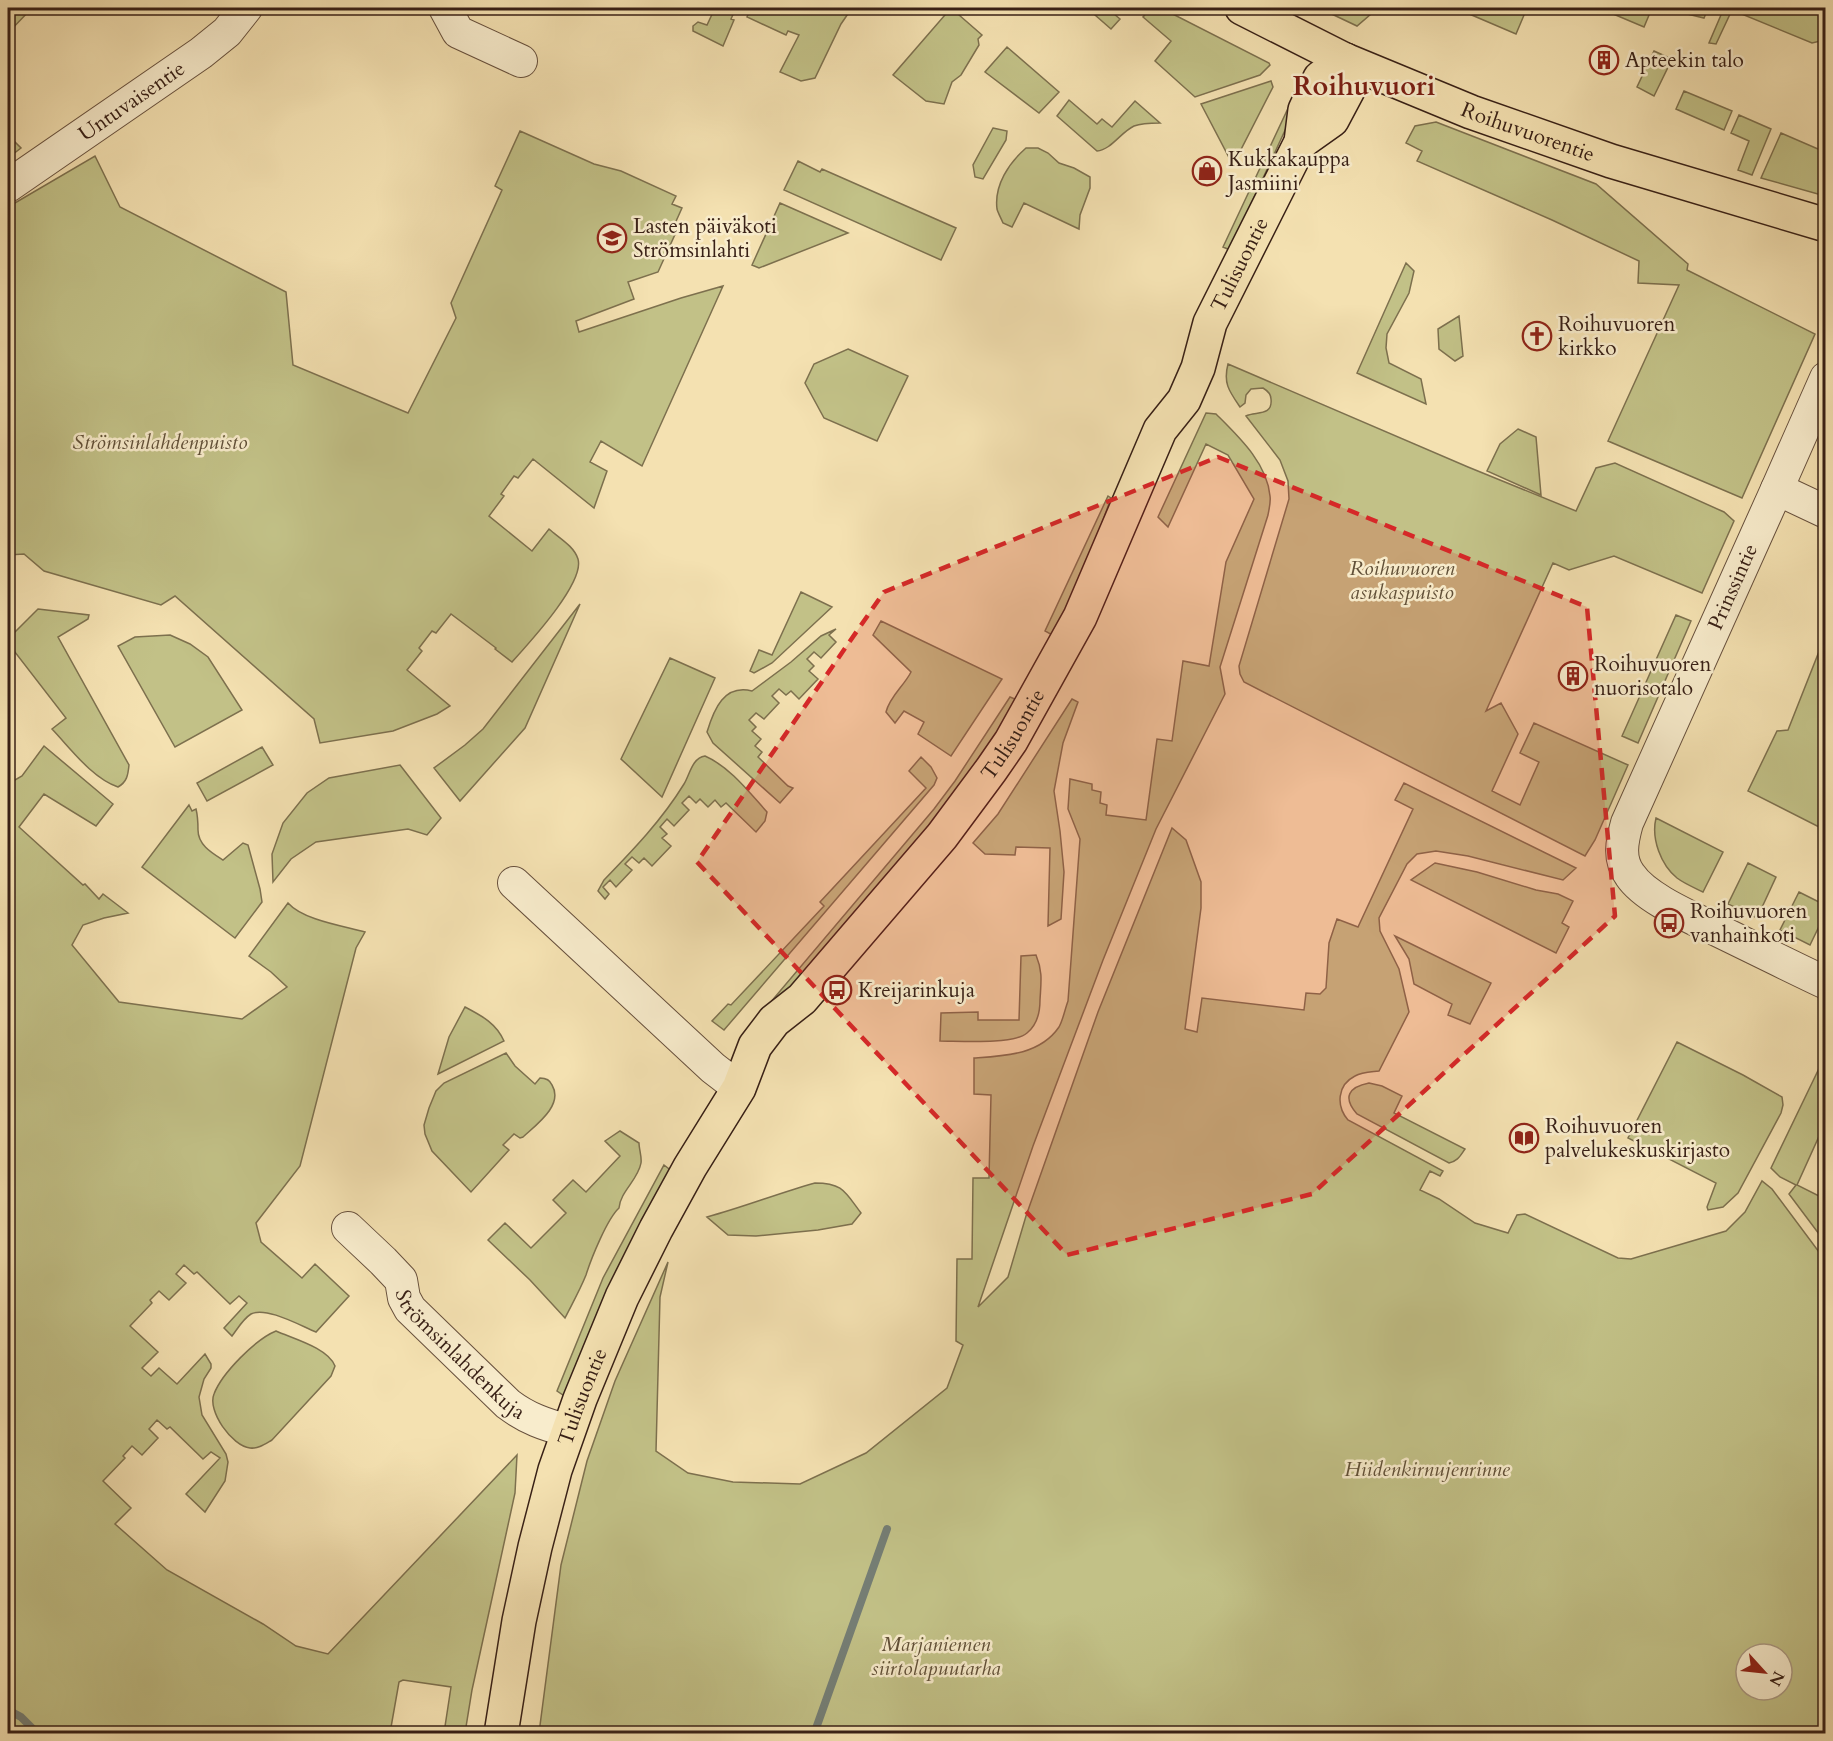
<svg xmlns="http://www.w3.org/2000/svg" width="1833" height="1741" viewBox="0 0 1833 1741" font-family="Cardo,serif">
<style>
.green{fill:#c2c187;stroke:#7d704e;stroke-width:1.5;fill-rule:evenodd}
.lines{fill:none;stroke-linecap:round;stroke-linejoin:round}
.stream{stroke:#757e75;stroke-width:8}
.minor-casing{stroke:#67503d;stroke-width:34}
.major-casing{stroke:#382016;stroke-width:36}
.minor{stroke:#f8eccc;stroke-width:32}
.major{stroke:#f4e1b1;stroke-width:33}
.marked{fill:#d62828;fill-opacity:0.2;stroke:#d62828;stroke-width:4.5;stroke-dasharray:12 8;stroke-linejoin:round}
.labels{text-anchor:middle;dominant-baseline:central;stroke-width:5;stroke-linejoin:round;paint-order:stroke}
.poi-label{font-size:21px;fill:#382016;stroke:#f8eccc;text-anchor:start}
.street-label{font-size:21px;fill:#382016;stroke:#f8eccc}
.park-label{font-size:21px;font-style:italic;fill:#615038;stroke:#f8eccc}
.district-label{font-size:27px;font-weight:bold;fill:#7a1f14;stroke:#f8eccc}
</style>
<rect width="100%" height="100%" fill="#f4e1b1"/>
<filter id="stains"><feTurbulence type="fractalNoise" baseFrequency=".00333" numOctaves="4"/><feColorMatrix values="0 0 0 0 .2 0 0 0 0 .09 0 0 0 0 .02 0 0 0 .5 -.17"/></filter>
<radialGradient id="worn" r=".72"><stop offset=".6" stop-color="#630" stop-opacity="0"/><stop offset="1" stop-color="#630" stop-opacity=".3"/></radialGradient>
<!-- green -->
<path class="green" d="M8,8H32L8,33Z
M715,8H852L841,24L815,78L801,81L780,72L799,35L788,31L786,35L747,17L749,13L736,8L731,19L734,20L723,46L693,31V26L698,22L707,25Z
M951,8L982,35L978,39L979,45L961,75L952,82L944,104L926,101L893,75Z
M1087,8H1107L1120,19L1111,29Z
M1151,8H1161L1269,63L1270,65L1260,75L1195,97L1155,61L1171,41L1143,17Z
M1319,8H1378L1357,26Z
M1469,8H1527L1516,34L1467,13Z
M1599,8H1652L1644,27Z
M1685,8H1708L1704,18L1683,13Z
M1724,8H1819L1825,14V40L1812,43L1732,10L1716,44L1709,43Z
M1007,47L1059,92L1039,113L985,72Z
M1654,51L1672,59L1654,96L1637,87Z
M1271,81L1273,87L1233,165L1201,104Z
M1684,91L1732,111L1724,130L1676,109Z
M1069,100L1097,124L1102,119L1112,127L1135,101L1160,123C1152,123 1142,123 1134,126C1121,132 1111,150 1097,151L1057,116Z
M1291,102H1298L1230,250L1223,247Z
M1739,115L1771,129L1752,175L1738,170L1749,141L1731,133Z
M1436,122L1596,184L1688,264L1687,270L1815,334L1742,498L1608,441L1679,285L1638,283L1639,261L1552,220L1417,161L1422,151L1406,143L1415,126Z
M993,128L1007,131L1006,140L983,179L975,177L973,165Z
M520,131L594,164L621,171L676,196L672,204L682,208L673,228L677,230L658,272L628,282L634,299L576,321L579,332L681,298L723,286L642,466L601,441L590,462L607,471L594,508L533,459L518,478L514,476L501,494L504,496L489,516L532,551L549,529C559,538 574,546 578,559C585,583 528,644 512,662L495,649L496,648L451,614L436,633L432,631L419,648L422,651L407,670L450,706L437,714L393,731L320,743L314,719L175,596L161,605L44,571L24,554L8,555V207L95,156L120,207L286,292L293,365L408,413L456,318L451,303L502,190L495,186Z
M1781,133L1825,152V196L1761,178Z
M8,135L21,148L8,158Z
M1026,148H1038L1048,153L1059,163L1074,168L1090,177V188L1080,215L1079,229L1024,203L1012,227L1003,223C1001,218 998,213 997,209C994,185 1009,163 1026,148Z
M798,161L820,172L822,169L956,228L941,260L784,190Z
M780,203L848,233L759,268L752,265Z
M1406,263L1414,271L1409,293L1387,334L1386,348L1389,363L1421,379L1426,404L1357,373Z
M1459,316L1463,356L1455,361L1439,349L1438,329Z
M848,349L908,376L877,441L824,418L805,383L814,364Z
M1228,364L1468,467L1576,511L1596,468L1615,463L1724,512L1734,521L1702,593L1614,556L1569,570L1553,563L1486,711L1501,703L1518,734L1492,791L1520,805L1539,762L1520,753L1534,723L1628,765L1595,840L1585,856L1244,682L1240,674L1239,666L1289,499L1288,481L1280,460L1246,416C1255,411 1273,417 1271,399C1271,394 1268,391 1263,388L1251,389L1246,395L1245,403L1240,407C1229,391 1223,383 1228,364Z
M1206,413L1216,414C1239,437 1267,463 1270,496C1271,502 1269,509 1268,515L1220,667L1225,694L1156,829L1103,960L1033,1146L978,1307L1008,1277L1026,1216L1098,1012L1172,828L1186,840L1201,882V908L1185,1029L1197,1032L1202,998L1304,1010L1306,993L1320,994L1326,988L1329,943L1337,919L1358,927L1413,809L1395,800L1404,783L1576,868L1563,880L1468,856L1436,851L1417,854L1407,864L1379,918L1380,931L1399,969L1409,1012L1379,1071C1371,1072 1362,1072 1355,1076C1337,1085 1336,1106 1348,1120L1443,1171L1440,1176L1430,1171L1420,1190L1439,1199L1475,1223L1508,1233L1517,1215L1525,1214L1618,1258L1631,1259L1726,1231L1745,1212L1762,1181L1772,1189L1819,1252L1825,1258V1733H539L561,1565L587,1461L615,1381L668,1262L660,1297L656,1451L688,1473L733,1482L800,1484L866,1453L947,1388L963,1345L956,1341L957,1259H972L973,1178H989L991,1095L974,1094V1058C1004,1056 1040,1055 1059,1027C1063,1020 1065,1009 1068,1001L1080,839L1068,809L1070,779L1092,784V790L1101,792L1100,803L1107,805L1106,815L1146,820L1157,739L1172,741L1183,661L1209,666L1226,562L1254,499L1228,455L1206,444L1168,527L1158,517ZM1746,1654H1782V1690H1746Z
M1518,429L1536,437L1541,495L1487,471L1500,444Z
M1108,496L1111,498L1102,523L1095,548L1054,636L1045,631Z
M801,592L832,607L772,663L754,673L750,671L759,650L772,655Z
M580,604L525,728L460,801L434,768L465,745L483,729Z
M38,609L89,615L88,619L58,637L129,765C128,775 127,782 118,787C92,778 71,749 52,729L66,718L11,647L9,638Z
M1676,615L1691,621L1638,743L1622,736Z
M881,621L1002,679L951,756L918,734L924,722L904,711L895,723L886,712C890,696 904,686 911,672L873,635Z
M836,629L829,635L836,642L821,658L814,652L807,659L814,666L809,671L818,679L799,699L791,691L786,695L779,689L772,696L779,703L764,719L756,713L749,720L756,727L752,731L761,739L755,746L762,752L758,757L788,786L793,788L780,803L713,743L707,732C714,709 724,684 752,691L791,662L821,636Z
M170,635L190,644L208,657L242,710L175,747L118,646L135,637Z
M1822,644L1826,645L1825,830L1748,791L1777,731L1788,730Z
M670,658L715,678L662,797L621,759Z
M1010,697L1020,701L965,786L804,976L759,1016L934,809L955,781Z
M1072,699L1078,702L1063,743L1054,791L1060,831L1064,872L1061,919L1048,926L1050,848L1016,847L1015,855L985,854L973,843L998,814Z
M44,746L113,804L96,826L44,794L19,827L83,885L85,884L99,899L103,894L128,913L104,918L83,925L72,945L119,1002L242,1019L287,987L271,972L249,956L288,903C303,920 343,926 365,932L356,948L300,1166L256,1223L261,1242L302,1278L315,1264L349,1296L316,1332C301,1326 266,1306 251,1314C243,1319 238,1328 232,1336L224,1328L247,1303L239,1296L230,1304L197,1272L194,1274L184,1265L176,1274L186,1283L169,1300L159,1291L150,1300L152,1303L130,1326L158,1352L142,1368L151,1376L159,1368L177,1384L205,1354L211,1364V1368L204,1379L199,1397L202,1415L226,1454L228,1462L225,1481L205,1512L186,1494L220,1458L211,1452L203,1459L170,1427L167,1429L157,1420L149,1429L158,1438L142,1455L132,1446L123,1456L125,1458L103,1481L131,1508L115,1524L167,1570L263,1624L296,1646L328,1654L517,1455L515,1493L472,1690L465,1733H444L451,1687L403,1680L399,1682L390,1733H8V784L22,776Z
M262,747L273,765L207,801L197,783Z
M705,756C730,767 749,792 767,812L765,821L756,832L726,803L721,807L715,800L708,807L700,799L696,803L689,796L682,803L689,810L674,826L667,819L660,827L667,834L662,838L671,846L652,866L644,858L639,863L632,857L625,864L632,870L616,887L610,880L603,887L609,894L605,899L598,891L604,880C633,850 662,820 684,784C690,774 692,758 705,756Z
M921,757L931,767L937,778L934,785L724,1030L712,1021L728,1004L731,1005L824,906L820,902L926,788L909,771Z
M400,765L441,818L427,835L408,829L316,842L291,859L273,882L272,854L283,823L307,793L329,778Z
M189,805L192,811L196,809C198,817 198,822 198,830C198,845 212,853 223,860L243,843L248,845L260,889L262,902L235,938L142,867Z
M1656,818L1723,852L1703,892C1695,888 1685,884 1677,878C1661,865 1651,839 1656,818Z
M1435,863L1477,872L1536,890L1558,894L1573,901L1562,923L1569,927L1556,953L1411,880Z
M1748,863L1776,877L1757,918L1728,904Z
M1799,892L1825,905V914L1810,945L1780,930Z
M1395,936L1491,983L1470,1024L1448,1015L1452,1004L1414,984L1409,959Z
M1036,955C1043,972 1041,982 1040,1000C1040,1013 1037,1025 1027,1033C1013,1045 959,1041 940,1041L941,1013L978,1012V1020H1019L1021,956Z
M465,1007C482,1016 496,1023 504,1041L438,1074L449,1037Z
M1677,1042L1743,1075L1782,1097L1783,1105L1781,1113L1738,1193L1723,1207L1708,1210L1707,1207L1716,1183L1628,1138Z
M506,1053L515,1066L535,1084L540,1078C545,1078 550,1080 552,1085C564,1105 536,1125 523,1137L520,1138L514,1134L503,1145L509,1150L471,1192L432,1151L425,1134L424,1125L429,1108L436,1091L444,1083Z
M1825,1056V1123L1797,1185L1825,1199V1242L1789,1194L1796,1185L1780,1177L1771,1168Z
M1369,1083L1382,1086L1402,1096L1394,1113L1465,1149C1460,1156 1458,1161 1449,1163L1357,1114C1342,1097 1349,1087 1369,1083Z
M620,1131L639,1143C639,1149 642,1157 641,1163C638,1180 620,1192 619,1208C607,1219 591,1259 586,1275C580,1290 572,1304 565,1318L530,1280L488,1240L505,1223L531,1248L566,1213L553,1200L573,1180L586,1192L620,1156L605,1141Z
M664,1165L673,1172L568,1395H563L557,1391L603,1278Z
M815,1183C843,1183 845,1192 861,1213L852,1224L818,1230L756,1236L728,1235L707,1217C744,1207 779,1193 815,1183Z
M276,1331C294,1339 328,1348 335,1366L331,1376L272,1440C265,1444 258,1449 250,1448C232,1446 207,1411 214,1394C222,1373 256,1339 276,1331Z"/>
<g class="lines">
<!-- stream -->
<path class="stream" d="M8,1710L21,1717L38,1734
M814,1734L887,1529"/>
<!-- minor casing -->
<g class="minor-casing">
<g id="minor">
<path d="M445,8L458,32L521,61"/>
<path id="s1" d="M8,186L201,53L227,32L246,8"/>
<path d="M1826,378L1777,489L1627,823C1622,841 1618,859 1630,875C1646,899 1693,918 1719,931C1754,948 1790,966 1826,983"/>
<path d="M1777,489L1826,512"/>
<path d="M514,883L713,1068L739,1088"/>
<path id="s2" d="M348,1228L383,1261L401,1280L404,1298L410,1309L508,1404C528,1419 544,1424 568,1431"/>
</g>
</g>
<!-- major casing -->
<g class="major-casing">
<g id="major">
<path id="s3" d="M1242,8L1345,60L1471,112L1611,161L1826,225"/>
<path d="M1301,142L1332,120L1349,88L1345,60"/>
<path id="s4" d="M501,1734L519,1621L535,1547L555,1470L580,1399L622,1297L656,1229L690,1167L739,1088L755,1046L774,1021L802,999L942,836L991,770L1011,741L1080,617L1160,430L1184,400L1198,368L1210,323L1301,142L1305,110L1320,78L1345,60"/>
</g>
</g>
<!-- minor -->
<use href="#minor" class="minor"/>
<!-- major -->
<use href="#major" class="major"/>
</g>
<!-- marked area -->
<path class="marked" d="M1218,457L1587,607L1615,916L1312,1194L1067,1255L697,862L884,592Z"/>
<!-- icons -->
<defs>
<g id="building-ring" transform="scale(1.5)"><circle r="9.5" fill="#f8eccc" stroke="#8f2418" stroke-width="1.5"/><path d="M-4-6H4V6H1V3H-1V6H-4ZM-2.5-4.3h1.7v1.8h-1.7ZM.8-4.3h1.7v1.8H.8ZM-2.5-1h1.7V.8h-1.7ZM.8-1h1.7V.8H.8Z" fill="#8f2418"/></g>
<g id="shop-ring" transform="scale(1.5)"><circle r="9.5" fill="#f8eccc" stroke="#8f2418" stroke-width="1.5"/><path d="M-5-2.5h2.3a2.7 3.5 0 0 1 5.4 0H5L5.5 6h-11ZM-1.5-2.5h3a1.5 2.3 0 0 0-3 0Z" fill="#8f2418"/></g>
<g id="school-ring" transform="scale(1.5)"><circle r="9.5" fill="#f8eccc" stroke="#8f2418" stroke-width="1.5"/><path d="M0-5L7-2L0 1L-7-2ZM-4 1L0 2.5L4 1V4Q0 6-4 4Z" fill="#8f2418"/></g>
<g id="church-ring" transform="scale(1.5)"><circle r="9.5" fill="#f8eccc" stroke="#8f2418" stroke-width="1.5"/><path d="M-1.2-6h2.4v3.5h3.3v2.4h-3.3V6h-2.4V-.1h-3.3v-2.4h3.3Z" fill="#8f2418"/></g>
<g id="bus-ring" transform="scale(1.5)"><circle r="9.5" fill="#f8eccc" stroke="#8f2418" stroke-width="1.5"/><path d="M-5-6H5V4H4V6H2V4H-2V6H-4V4H-5ZM-3.5-4V0h7V-4ZM-3.5 1.2v1.5H-2V1.2ZM2 1.2v1.5H3.5V1.2Z" fill="#8f2418"/></g>
<g id="library-ring" transform="scale(1.5)"><circle r="9.5" fill="#f8eccc" stroke="#8f2418" stroke-width="1.5"/><path d="M-6-4Q-3-5.5-.7-3.5V5Q-3 3-6 4ZM6-4Q3-5.5 .7-3.5V5Q3 3 6 4Z" fill="#8f2418"/></g>
</defs>
<g fill-rule="evenodd">
<use href="#building-ring" x="1604" y="60"/>
<use href="#shop-ring" x="1207" y="171"/>
<use href="#school-ring" x="612" y="238"/>
<use href="#church-ring" x="1537" y="336"/>
<use href="#building-ring" x="1573" y="676"/>
<use href="#bus-ring" x="1669" y="923"/>
<use href="#bus-ring" x="837" y="990"/>
<use href="#library-ring" x="1524" y="1138"/>
</g>
<g class="labels">
<!-- poi labels -->
<g class="poi-label">
<text x="1625" y="60">Apteekin talo</text>
<text x="1228" y="159">Kukkakauppa<tspan x="1228" dy="24">Jasmiini</tspan></text>
<text x="633" y="226">Lasten päiväkoti<tspan x="633" dy="24">Strömsinlahti</tspan></text>
<text x="1558" y="324">Roihuvuoren<tspan x="1558" dy="24">kirkko</tspan></text>
<text x="1594" y="664">Roihuvuoren<tspan x="1594" dy="24">nuorisotalo</tspan></text>
<text x="1690" y="911">Roihuvuoren<tspan x="1690" dy="24">vanhainkoti</tspan></text>
<text x="858" y="990">Kreijarinkuja</text>
<text x="1545" y="1126">Roihuvuoren<tspan x="1545" dy="24">palvelukeskuskirjasto</tspan></text>
</g>
<!-- street labels -->
<g class="street-label">
<text stroke="none"><textPath href="#s1" startOffset="150">Untuvaisentie</textPath></text>
<text stroke="none"><textPath href="#s3" startOffset="312">Roihuvuorentie</textPath></text>
<text stroke="none"><textPath href="#s4" startOffset="1670">Tulisuontie</textPath></text>
<text transform="translate(1733 587) rotate(-66)">Prinssintie</text>
<text stroke="none"><textPath href="#s4" startOffset="1146">Tulisuontie</textPath></text>
<text stroke="none"><textPath href="#s2" startOffset="172">Strömsinlahdenkuja</textPath></text>
<text stroke="none"><textPath href="#s4" startOffset="348">Tulisuontie</textPath></text>
</g>
<!-- park labels -->
<g class="park-label">
<text x="160" y="442">Strömsinlahdenpuisto</text>
<text x="1402" y="568">Roihuvuoren<tspan x="1402" dy="24">asukaspuisto</tspan></text>
<text x="1427" y="1469">Hiidenkirnujenrinne</text>
<text x="936" y="1644">Marjaniemen<tspan x="936" dy="24">siirtolapuutarha</tspan></text>
</g>
<!-- district labels -->
<g class="district-label">
<text x="1364" y="86">Roihuvuori</text>
</g>
</g>
<!-- margin -->
<rect width="1833" height="1741" fill="none" stroke="#f4e1b1" stroke-width="30"/>
<rect x="9" y="9" width="1815" height="1723" fill="none" stroke="#382016" stroke-width="3"/>
<rect x="15" y="15" width="1803" height="1711" fill="none" stroke="#382016" stroke-width="1.5"/>
<!-- north arrow -->
<g transform="translate(1764 1672) rotate(117)"><circle r="28" fill="#f8eccc" stroke="#ab9a83" stroke-width="1.5"/>
<path d="M0-4.5L10 22L0 15L-10 22Z" fill="#8f2418"/>
<text y="-9" font-size="16" font-weight="bold" text-anchor="middle" fill="#382016">N</text>
</g>
<rect width="100%" height="100%" filter="url(#stains)"/>
<rect width="100%" height="100%" fill="url(#worn)"/>
</svg>
